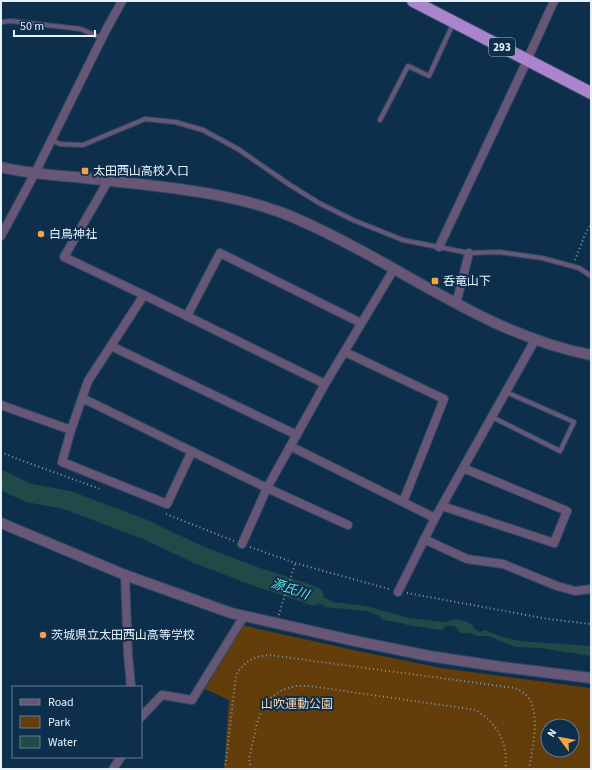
<svg xmlns="http://www.w3.org/2000/svg" width="592" height="770" viewBox="0 0 592 770" font-family="'Source Sans 3','Noto Sans JP',sans-serif">
<style>
.green{fill:#633d0a;fill-rule:evenodd}
.water{fill:#1f4a47}
.lines{fill:none;stroke-linecap:round;stroke-linejoin:round}
.river{stroke:#1f4a47;stroke-width:19}
.service-casing{stroke:#2c4a65;stroke-width:6}
.minor-casing{stroke:#2c4a65;stroke-width:10}
.tertiary-casing{stroke:#2c4a65;stroke-width:12}
.trunk-casing{stroke:#2c4a65;stroke-width:14}
.path{stroke:#8399ad;stroke-width:2;stroke-dasharray:1 3;stroke-linecap:butt}
.service{stroke:#675676;stroke-width:4}
.minor{stroke:#675676;stroke-width:8}
.tertiary{stroke:#675676;stroke-width:10}
.trunk{stroke:#ab84cd;stroke-width:12}
.poi-dot{fill:#f3a443;stroke:#0e2f4c;stroke-width:1.5}
.labels{text-anchor:middle;dominant-baseline:central;stroke-width:4;stroke-linejoin:round;paint-order:stroke}
.shield{fill:#0e2f4c;stroke:#a4b8c9;stroke-width:1}
.shield-label{font-size:11px;font-weight:bold;fill:#e5f2fe}
.poi-label{font-size:12px;fill:#e5f2fe;stroke:#0e2f4c;text-anchor:start}
.park-label{font-size:12px;fill:#fad7b4;stroke:#0e2f4c}
.water-label{font-size:13px;font-style:italic;fill:#5ee9de;stroke:#0e2f4c}
</style>
<rect width="100%" height="100%" fill="#0e2f4c"/>
<!-- green -->
<path class="green" d="M241,625L358,651L441,668L591,688V769H224L229,700L205,689ZM548,726H572V750H548Z"/>
<!-- water -->
<path class="water" d="M291,584L293,587L300,590L310,589L332,602L366,606L409,618L445,622L455,619L468,622L471,624L476,630L480,632L485,630L502,637L519,641L591,646V656L540,648L515,647L489,636H477L470,633H461L459,632L457,628L453,626H446L442,630L407,625L401,623L383,620L379,616L367,611L325,607L305,594H294L288,592Z"/>
<g class="lines">
<!-- river -->
<path class="river" d="M1,480L29,493L67,500L144,529L197,554L254,576L282,585L314,596"/>
<!-- service casing -->
<g class="service-casing">
<path id="service" d="M1,22L11,21L81,29L101,38
M380,120L408,66L429,76L453,24
M51,140L60,144L83,145L145,119L175,122L203,130L238,149L290,185L319,203L353,220L403,240L469,253L499,252L542,258L579,268L591,276
M492,417L560,451L574,422L506,392"/>
</g>
<!-- minor casing -->
<g class="minor-casing">
<path id="minor" d="M108,181L64,257L144,295L325,384
M1,236L35,173L106,30L122,1
M439,247L525,65L527,60L554,1
M144,295L88,381L71,430L62,462L167,504L192,451
M456,304L469,253
M187,316L220,253L361,323
M111,346L297,435
M345,352L444,399L403,502
M82,398L267,488L348,525
M1,405L71,430
M290,446L435,518
M442,506L554,543L567,511L463,468
M424,539L467,559L503,564L557,586L575,591L591,589
M242,544L267,488L325,384L394,269
M125,575L128,654L131,687
M398,592L435,518L535,340
M141,717L162,695L192,700L244,616
M113,769L121,757"/>
</g>
<!-- tertiary casing -->
<g class="tertiary-casing">
<path id="tertiary" d="M1,167C25,173 51,175 76,177C142,185 215,189 277,211C306,221 333,236 360,250C434,290 507,339 591,355
M1,523L125,575L231,613L355,641L429,656L502,667L591,678"/>
</g>
<!-- trunk casing -->
<g class="trunk-casing">
<path id="trunk" d="M413,1L591,93"/>
</g>
<!-- path -->
<path class="path" d="M575,260L586,232L591,225
M1,452L15,458L100,489
M166,514L234,541
M250,547L295,563L389,589
M407,593L548,619L591,624
M279,615L282,604L295,564
M225,769L236,675C245,661 252,657 269,655L515,688C519,690 523,692 526,695C542,711 532,749 529,769
M251,769L249,759L257,723L262,710L271,698L282,690L295,686H310L476,710C480,713 485,716 489,720C502,733 508,751 505,769"/>
<!-- service -->
<use href="#service" class="service"/>
<!-- minor -->
<use href="#minor" class="minor"/>
<!-- tertiary -->
<use href="#tertiary" class="tertiary"/>
<!-- trunk -->
<use href="#trunk" class="trunk"/>
</g>
<!-- markers -->
<g class="poi-dot">
<rect x="81" y="167" width="8" height="8" rx="2"/>
<circle cx="41" cy="234" r="4"/>
<rect x="431" y="277" width="8" height="8" rx="2"/>
<circle cx="43" cy="635" r="4"/>
</g>
<g class="labels">
<!-- shield labels -->
<rect class="shield" x="489" y="38" width="26" height="18" rx="3"/>
<g class="shield-label">
<text x="502" y="47">293</text>
</g>
<!-- poi labels -->
<g class="poi-label">
<text x="93" y="171">太田西山高校入口</text>
<text x="49" y="234">白鳥神社</text>
<text x="443" y="281">呑竜山下</text>
<text x="51" y="635">茨城県立太田西山高等学校</text>
</g>
<!-- park labels -->
<g class="park-label">
<text x="297" y="704">山吹運動公園</text>
</g>
<!-- water labels -->
<g class="water-label">
<text transform="translate(290 589) rotate(19)">源氏川</text>
</g>
</g>
<!-- border -->
<rect width="592" height="770" fill="none" stroke="#e5f2fe" stroke-width="4"/>
<!-- legend -->
<rect x="12" y="686" width="130" height="72" fill="#0e2f4c" stroke="#647d93"/>
<rect x="20" y="699" width="20" height="6" fill="#675676" stroke="#647d93"/>
<text x="48" y="706" font-size="12" fill="#e5f2fe">Road</text>
<rect x="20" y="716" width="20" height="12" fill="#633d0a" stroke="#647d93"/>
<text x="48" y="726" font-size="12" fill="#e5f2fe">Park</text>
<rect x="20" y="736" width="20" height="12" fill="#1f4a47" stroke="#647d93"/>
<text x="48" y="746" font-size="12" fill="#e5f2fe">Water</text>
<!-- north arrow -->
<g transform="translate(560 738) rotate(302)"><circle r="19" fill="#0e2f4c" stroke="#647d93"/>
<path d="M0-3L7 15L0 10L-7 15Z" fill="#f3a443"/>
<text y="-6" font-size="11" font-weight="bold" text-anchor="middle" fill="#e5f2fe">N</text>
</g>
<!-- scale -->
<path d="M14 30v6h81v-6" fill="none" stroke="#e5f2fe" stroke-width="2"/>
<text x="20" y="30" font-size="12" fill="#e5f2fe" stroke="#0e2f4c" stroke-width="3" paint-order="stroke">50 m</text>
</svg>
